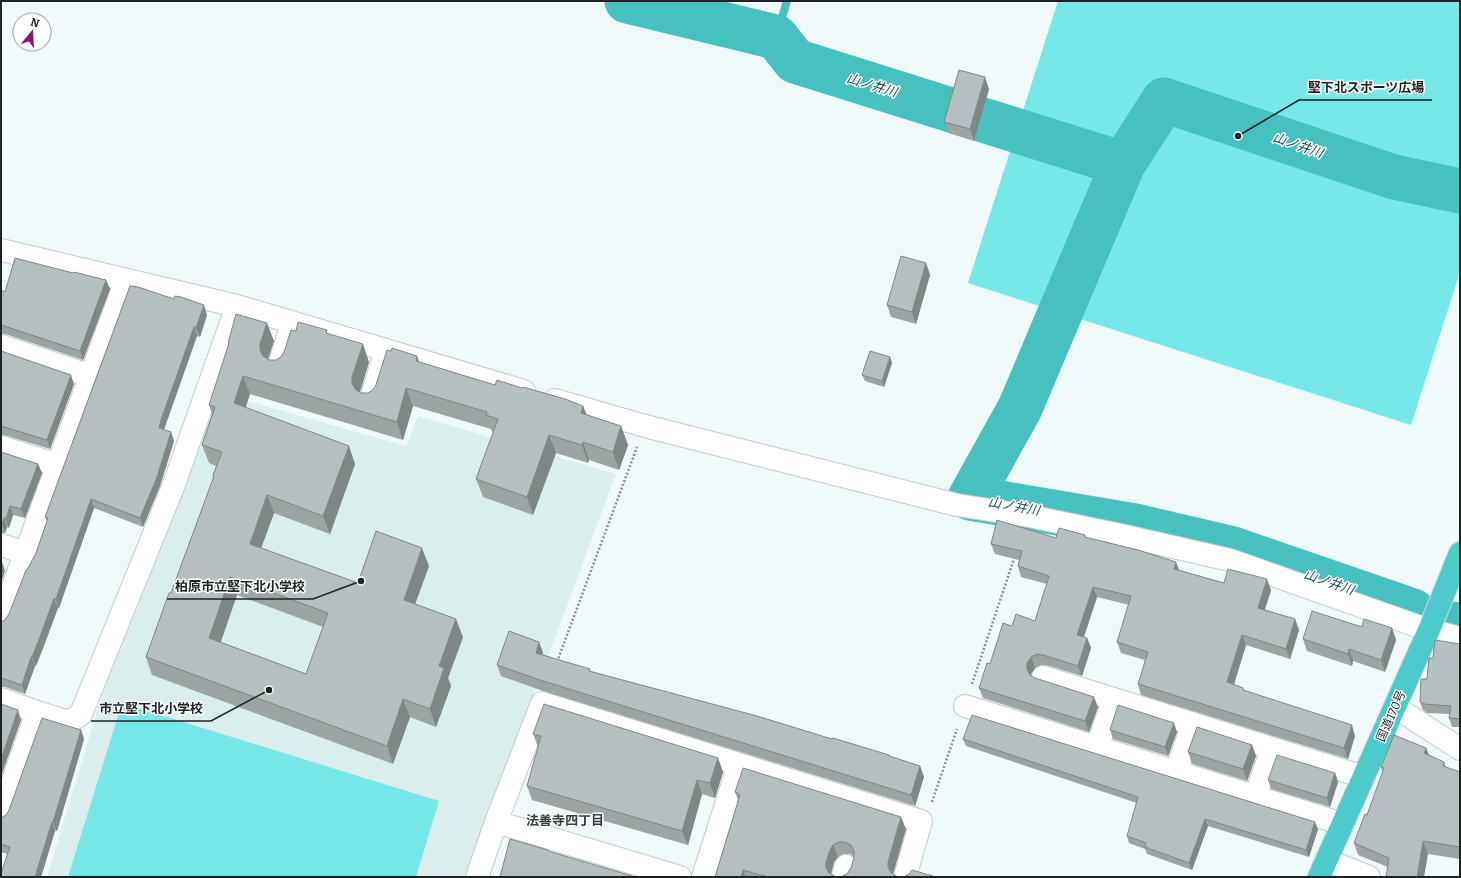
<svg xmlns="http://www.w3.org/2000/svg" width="1461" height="878" viewBox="0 0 1461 878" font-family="Bitter,'Noto Sans JP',serif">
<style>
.built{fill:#daeeee}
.green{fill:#76e8e8}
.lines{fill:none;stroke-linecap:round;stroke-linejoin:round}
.stream{stroke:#47c0c0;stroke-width:8}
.river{stroke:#47c0c0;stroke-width:45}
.minor-casing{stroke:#c1cbcb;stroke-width:24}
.highway-casing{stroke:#d2d3d3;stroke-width:24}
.path{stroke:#8a9191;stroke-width:2.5;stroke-dasharray:2 2;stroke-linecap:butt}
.minor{stroke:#fff;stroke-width:22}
.highway{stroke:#4dcbcc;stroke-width:22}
.wall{fill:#9ca4a4;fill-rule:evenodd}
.shaded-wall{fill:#7f8686}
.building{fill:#b5bfbf;stroke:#7f8686;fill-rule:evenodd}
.labels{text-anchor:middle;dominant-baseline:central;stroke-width:3;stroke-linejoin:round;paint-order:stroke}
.street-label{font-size:12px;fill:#1e2222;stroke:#fff}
.water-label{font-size:13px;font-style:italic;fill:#1b4f4f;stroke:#fff}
.neighbourhood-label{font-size:13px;font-weight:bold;fill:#353d3d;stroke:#fff}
.leader{fill:none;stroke:#1e2222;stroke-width:1.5}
.callout-dot{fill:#1e2222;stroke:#fff;stroke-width:1.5}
.callout-label{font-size:13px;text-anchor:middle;font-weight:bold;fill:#1e2222;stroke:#fff;stroke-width:3;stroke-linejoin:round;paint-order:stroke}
</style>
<rect width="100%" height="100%" fill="#eff9f9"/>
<!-- built -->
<path class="built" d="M220,393L406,446L418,416L616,474L466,877H47L104,688Z"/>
<!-- green -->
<path class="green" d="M1058,1H1460V272L1411,425L968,283Z
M122,703L439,801L416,877H68Z"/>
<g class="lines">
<!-- stream -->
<path class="stream" d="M776,37L787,1"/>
<!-- river -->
<path class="river" d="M627,1L776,37L795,61L1123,164
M1413,611L1233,549L1135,526L970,498L1020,408L1123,164L1164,100L1394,177L1460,191
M1452,624L1460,627"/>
<!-- minor casing -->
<g class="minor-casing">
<path id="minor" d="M1,250L237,306L524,391
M1,346L91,376
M279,366L292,323
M371,399L386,350
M555,400L645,426L957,505L1029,516L1121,535L1230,560L1429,630L1460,638
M1,447L58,465
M1,545L25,553
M1,619L126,280
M1043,677L1364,777
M1,699L37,712
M965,706L1343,824
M1395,707L1460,749
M1097,747L1114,699
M1176,772L1193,724
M1255,797L1272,749
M1,815L37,712L69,722L81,714L173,487L237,306
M496,822L542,703L921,821L905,877
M1326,860L1369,877
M477,877L496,822L680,877
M703,877L739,764
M843,877L846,866"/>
</g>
<!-- highway casing -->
<g class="highway-casing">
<path id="highway" d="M1319,877L1429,630L1460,553"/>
</g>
<!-- path -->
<path class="path" d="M557,662L637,447
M972,684L1015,556
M932,802L957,729"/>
<!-- minor -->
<use href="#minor" class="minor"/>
<!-- highway -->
<use href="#highway" class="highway"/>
</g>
<!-- wall -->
<path class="wall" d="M989,89L974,141L949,133L944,122Z
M926,263L930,275L916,324L891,317L887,305Z
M73,273L106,280L110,289L83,360L5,334H1V290L5,292Z
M130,286L207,315L200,337L197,336L164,430L171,432L174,441L160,486L143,527L94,508L59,608H58L44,646L36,666H35L25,694L5,687H1V622L5,620L9,614L27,570L36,553L47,521L45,517Z
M296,331L328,334L369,362L360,392L361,393H368L420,362L495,385L522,388L583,406L587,415L621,426L628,445L619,470L589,460L588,463L556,453L533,515L483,497L476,479L493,433L491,429L413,406L403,440L250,394L245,408L355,464L330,534L274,513L261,548L358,583L429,566L415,604L463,637L448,678L451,686L436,727L410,717L393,764L152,675L146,657L171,593L214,477L213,475L216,466L209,463L202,445L212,414L209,405L229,346L228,343L274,341L268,359L269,360H276L281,357ZM237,595L323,627L306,674L220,642Z
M1,351L74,384L50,449L4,435H1Z
M890,357L892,363L884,387L865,381L862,375Z
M1,452L38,464L42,473L25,518L13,515L9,528L7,527L5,533H1Z
M1056,538H1086L1179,570L1224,583L1271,590L1265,610L1295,619L1299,630L1290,659L1246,645L1234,685L1243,688L1244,690L1355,736L1348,759L1141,695L1138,684L1145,660L1121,653L1117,642L1129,605L1097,597L1084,637L1087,638L1091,648L1082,676L1046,665H1041L1035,668L1031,674V675L1035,678L1098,707L1089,732L983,698L979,688L990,664L1012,626L1035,621L1047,584L1021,577L1018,566L1019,560L995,554L991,544Z
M1392,628L1396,640L1385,672L1353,661L1352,666L1307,651L1303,639Z
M539,642L543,653L542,655L590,671L890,756L920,766L924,777L915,806L543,691L501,676L497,665Z
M1460,644V727H1452L1449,718L1450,714L1427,713L1423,710L1420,702L1433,658Z
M81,730L84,739L57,831H55L41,877H1L7,854L1,852V818L6,815Z
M1110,730L1177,732L1168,756L1113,739Z
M533,734L718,758L723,772L715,798L702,794L688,845L532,800L527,786L538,747Z
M963,739L1318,829L1309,857L1208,826L1192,870L1147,854L1145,849L1129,843L1127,836L1137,803L966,746Z
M1252,745L1256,756L1247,781L1192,764L1188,752Z
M1426,748L1429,755L1444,762L1446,767L1460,772V859L1428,854L1388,867L1358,855L1354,843L1367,815L1383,772L1381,767Z
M1335,773L1338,782L1330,807L1271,789L1268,780Z
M735,792L906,829L893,874L898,877H936H715L738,800ZM843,854H850L854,857L851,868L847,874L841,877H836L831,874L834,862L838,857Z"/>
<!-- shaded-wall -->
<path class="shaded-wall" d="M985,77L989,89L974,141L970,129Z
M926,263L930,275L916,324L912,312Z
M106,280L110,289L83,360L80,351Z
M204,305L207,315L200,337L196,328Z
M267,323L274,341L267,362V368L260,350V344Z
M194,327L197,336L164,429L162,437L159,428L161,420Z
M363,344L369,362L359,395L352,383V377Z
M417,356L424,374L416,361Z
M890,357L892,363L884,387L882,381Z
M71,375L74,384L50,449L47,440Z
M243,376L250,394L241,421L234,403Z
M406,388L413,406L403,440L397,422Z
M583,406L590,424L581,413Z
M621,426L628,445L619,470L613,452Z
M171,432L174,441L160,486L143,527L140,518Z
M549,435L556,453L533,515L527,497Z
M583,442L589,460L588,463L582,445Z
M349,446L355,464L330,534L323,516Z
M38,464L42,473L25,518L21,509Z
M267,495L274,513L256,562L250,544Z
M91,499L94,508L59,608L56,599Z
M10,506L13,515L9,528L6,519Z
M4,518L7,527L5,533L2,524Z
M422,548L429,566L410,618L404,600Z
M2,562L5,571L1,583V565Z
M1176,562L1180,572L1174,569Z
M230,577L237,595L216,656L209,638Z
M1267,579L1271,590L1262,618L1258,608Z
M1093,587L1097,597L1081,645L1077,635Z
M54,598L58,608L36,666L32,657Z
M456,619L463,637L448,678L451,686L436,727L430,709L439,666Z
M1295,619L1299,630L1290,659L1286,649Z
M1392,628L1396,640L1385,672L1381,660Z
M1242,635L1246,645L1231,693L1227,682Z
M1087,638L1091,648L1082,676L1078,666Z
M539,642L543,653L539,663L536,653Z
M1349,649L1353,661L1352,666L1348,654Z
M31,657L35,666L25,694L22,685Z
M1031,657L1035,668L1031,674V679L1027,669V663Z
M1094,697L1098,707L1089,732L1085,721Z
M403,699L410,717L393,764L387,746Z
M18,710L21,720L1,777V759Z
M1174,723L1177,732L1168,756L1165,747Z
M1352,725L1355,736L1348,759L1344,748Z
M81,730L84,739L57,831L53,822Z
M1252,745L1256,756L1247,781L1243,769Z
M1426,748L1431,760L1424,753Z
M718,758L723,772L715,798L710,783Z
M920,766L924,777L915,806L911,795Z
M1335,773L1338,782L1330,807L1327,798Z
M697,780L702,794L688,845L682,831Z
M901,817L906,829L893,874V877L888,867V862Z
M1205,819L1208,826L1192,870L1189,863Z
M52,822L55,831L41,877H35Z
M1315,822L1318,829L1309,857L1306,850Z
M1423,841L1428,854L1424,877H1417Z
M833,845L838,857L834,862L831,874V877L826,868V862L830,850Z
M743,870L746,877H741Z"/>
<!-- building -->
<path class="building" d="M959,70L985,77L970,129L944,122Z
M901,256L926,263L912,312L887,305Z
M15,258L73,273L74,272L106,280L80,351L1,325V290L5,292Z
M130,286L138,287L174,299L175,296L181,297L204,305L196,328L194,327L161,420L159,428L171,432L157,477L140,518L91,499L56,599L54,598L40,637L32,657H31L22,685L1,678V622L5,620L9,614L26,570H27L36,553L48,518L45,517Z
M236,314L267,323L260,344V350L263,356L269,360H276L281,357L284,352L291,330L296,331L298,322L327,330L326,333L363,344L352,377V383L356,390L361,393H368L373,390L376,385L387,350L391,351L392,348L417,356L416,361L495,385L497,380L522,388L523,387L565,399L583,406L581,413L621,426L613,452L583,442L582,445L549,435L527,497L476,479L498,419L486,415L487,412L406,388L397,422L243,376L234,403L349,446L323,516L267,495L250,544L358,583L376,531L422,548L404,600L456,619L439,666L444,668L430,709L403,699L387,746L146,657L169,593H171L214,476L213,475L222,452L202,445L215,407L209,405L229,343H228ZM230,577L328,613L306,674L209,638Z
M1,351L71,375L47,440L1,426Z
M870,351L890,357L882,381L862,375Z
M1,452L38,464L21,509L10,506L6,519L4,518L2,524H1Z
M997,520L1056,538L1059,528L1085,535V537L1138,550L1176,562L1174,569L1224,583L1228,569L1267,579L1258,608L1295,619L1286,649L1242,635L1227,682L1243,688V690L1352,725L1344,748L1138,684L1148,652L1117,642L1131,596L1093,587L1077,635L1087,638L1078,666L1043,655L1037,654L1031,657L1027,663V669L1030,675L1035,678L1094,697L1085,721L979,688L987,663L990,664L1003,623L1012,626L1016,614L1035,621L1049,576L1018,566L1022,551L991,544Z
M1312,611L1362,627L1364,619L1392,628L1381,660L1349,649L1348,654L1303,639Z
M509,631L539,642L536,653L590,669L589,671L757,716L832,739L833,738L889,755V756L920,766L911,795L540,680L497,665Z
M1435,640L1460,644V719L1449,718L1451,706L1424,704L1420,702L1421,679H1427L1429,658H1433Z
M1,704L18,710L1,759Z
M544,704L718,758L710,783L697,780L682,831L527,786L541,736L533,734Z
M1118,705L1174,723L1165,747L1110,730Z
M972,715L1315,822L1306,850L1205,819L1189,863L1145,847L1146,843L1127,836L1138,797L963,739Z
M42,718L81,730L53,822H52L35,877H1V873L10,847L1,844V818L6,815L9,810Z
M1197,727L1252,745L1243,769L1188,752Z
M1394,735L1426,748L1424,753L1444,762L1443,766L1460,772V847L1423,841L1417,877H1386L1389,858L1354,843L1365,814L1367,815L1384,768L1381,767Z
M1277,755L1335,773L1327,798L1268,780Z
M743,768L901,817L888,862V867L891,873L898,877H904L909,874L912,870L936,877H768L743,870L741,877H715L740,795L738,794V793L735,792ZM839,842H845L851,845L854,851V857L851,868L847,874L841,877H836L829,873L826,868V862L830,850L833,845Z
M510,839L548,850V851L632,876V877H500Z"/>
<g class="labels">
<!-- street labels -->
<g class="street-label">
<text transform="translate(1391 716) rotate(-66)">国道170号</text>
</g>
<!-- water labels -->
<g class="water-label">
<text transform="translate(872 85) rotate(17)">山ノ井川</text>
<text transform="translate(1298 145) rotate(19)">山ノ井川</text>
<text transform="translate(1014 506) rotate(10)">山ノ井川</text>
<text transform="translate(1329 582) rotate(19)">山ノ井川</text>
</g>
<!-- neighbourhood labels -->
<g class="neighbourhood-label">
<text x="565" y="820">法善寺四丁目</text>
</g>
</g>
<!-- callouts -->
<path class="leader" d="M1238 136L1299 100H1432M361 581L313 599H167M269 690L211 721H91"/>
<g class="callout-dot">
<circle cx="1238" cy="136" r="4"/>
<circle cx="361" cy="581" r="4"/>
<circle cx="269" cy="690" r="4"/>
</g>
<g class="callout-label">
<text x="1366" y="92">堅下北スポーツ広場</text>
<text x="240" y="591">柏原市立堅下北小学校</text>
<text x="151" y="713">市立堅下北小学校</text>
</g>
<!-- border -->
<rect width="1461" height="878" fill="none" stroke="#1e2222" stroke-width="4"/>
<!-- north arrow -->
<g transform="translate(32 32) rotate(18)"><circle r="19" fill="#ffffff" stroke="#a5a7a7"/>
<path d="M0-3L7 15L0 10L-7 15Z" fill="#96156d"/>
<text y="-6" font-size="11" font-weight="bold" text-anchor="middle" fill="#1e2222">N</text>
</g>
</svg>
